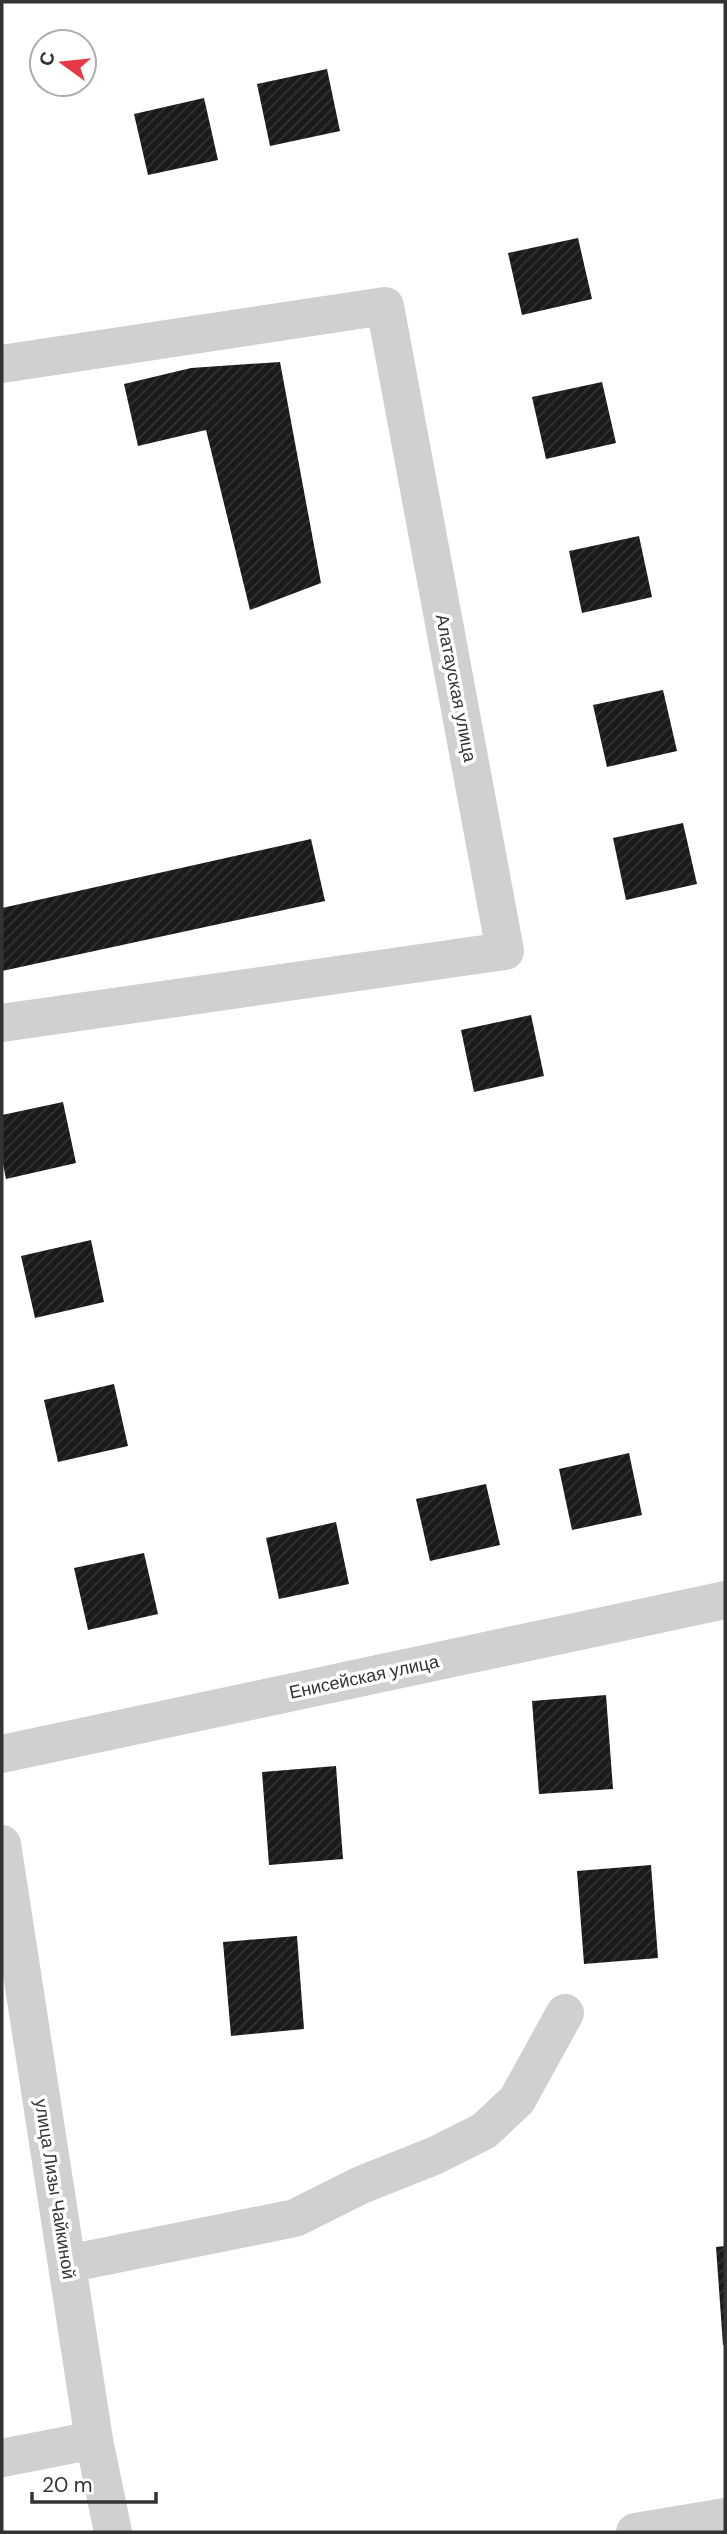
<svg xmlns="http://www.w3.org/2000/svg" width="727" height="2534" viewBox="0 0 727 2534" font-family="'DM Sans',sans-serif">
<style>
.building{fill:url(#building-hatch)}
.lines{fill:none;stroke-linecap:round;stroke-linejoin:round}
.minor{stroke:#d0d0d0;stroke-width:38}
.labels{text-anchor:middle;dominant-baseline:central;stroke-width:7;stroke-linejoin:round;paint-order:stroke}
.street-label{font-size:18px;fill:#333;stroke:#fff}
</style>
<defs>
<pattern id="building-hatch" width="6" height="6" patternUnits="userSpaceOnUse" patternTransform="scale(1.75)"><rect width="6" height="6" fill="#1a1a1a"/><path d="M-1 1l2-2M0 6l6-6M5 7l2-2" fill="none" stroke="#333"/></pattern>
</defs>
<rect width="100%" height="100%" fill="#fff"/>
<!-- building -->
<path class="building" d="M327,69L340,131L270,146L257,84Z
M204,98L218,160L148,175L134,114Z
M578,238L592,299L522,315L508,253Z
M280,362L321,583L250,610L206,430L138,446L124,384L191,368Z
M602,382L616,443L546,459L532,397Z
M639,536L652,597L582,613L569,551Z
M663,690L677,751L607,767L593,705Z
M683,823L697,884L626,900L613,838Z
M311,839L325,901L2,971V908Z
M531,1015L544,1076L474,1092L461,1030Z
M63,1102L76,1163L6,1179L2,1159V1115Z
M91,1240L104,1302L35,1318L21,1256Z
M114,1384L128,1446L58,1462L44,1400Z
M629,1453L642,1515L572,1530L559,1469Z
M486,1484L500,1545L430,1561L416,1499Z
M336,1522L349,1584L279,1599L266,1538Z
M144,1553L158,1614L88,1630L74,1568Z
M606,1695L613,1789L539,1794L532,1701Z
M336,1766L343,1859L269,1865L262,1772Z
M651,1865L658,1958L584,1964L577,1871Z
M297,1936L304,2029L231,2036L223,1942Z
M725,2246V2345H723L716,2247Z"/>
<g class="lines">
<!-- minor -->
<path class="minor" d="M2,364L385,306L505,951L2,1023
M2,1754L725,1600
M2,1844L94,2440L113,2532
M67,2264L295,2218L361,2185L434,2156L484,2131L517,2100L565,2013
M2,2458L94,2440
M635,2532L725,2517"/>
</g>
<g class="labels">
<!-- street labels -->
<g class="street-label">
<text transform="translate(456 688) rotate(79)">Алатауская улица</text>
<text transform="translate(364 1677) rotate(-12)">Енисейская улица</text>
<text transform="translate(55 2189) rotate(81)">улица Лизы Чайкиной</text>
</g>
</g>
<!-- border -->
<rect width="727" height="2534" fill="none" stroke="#333333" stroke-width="7"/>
<!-- north arrow -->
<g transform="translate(63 63) rotate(285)"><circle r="33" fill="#ffffff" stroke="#adadad" stroke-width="2"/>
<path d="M0-5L12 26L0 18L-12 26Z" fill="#e63946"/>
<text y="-10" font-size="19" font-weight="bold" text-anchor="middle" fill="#333333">С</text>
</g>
<!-- scale -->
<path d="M32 2492v10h124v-10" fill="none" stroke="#333333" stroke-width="3.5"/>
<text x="42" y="2492" font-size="21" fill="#333333" stroke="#ffffff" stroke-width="5" paint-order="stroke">20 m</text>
</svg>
